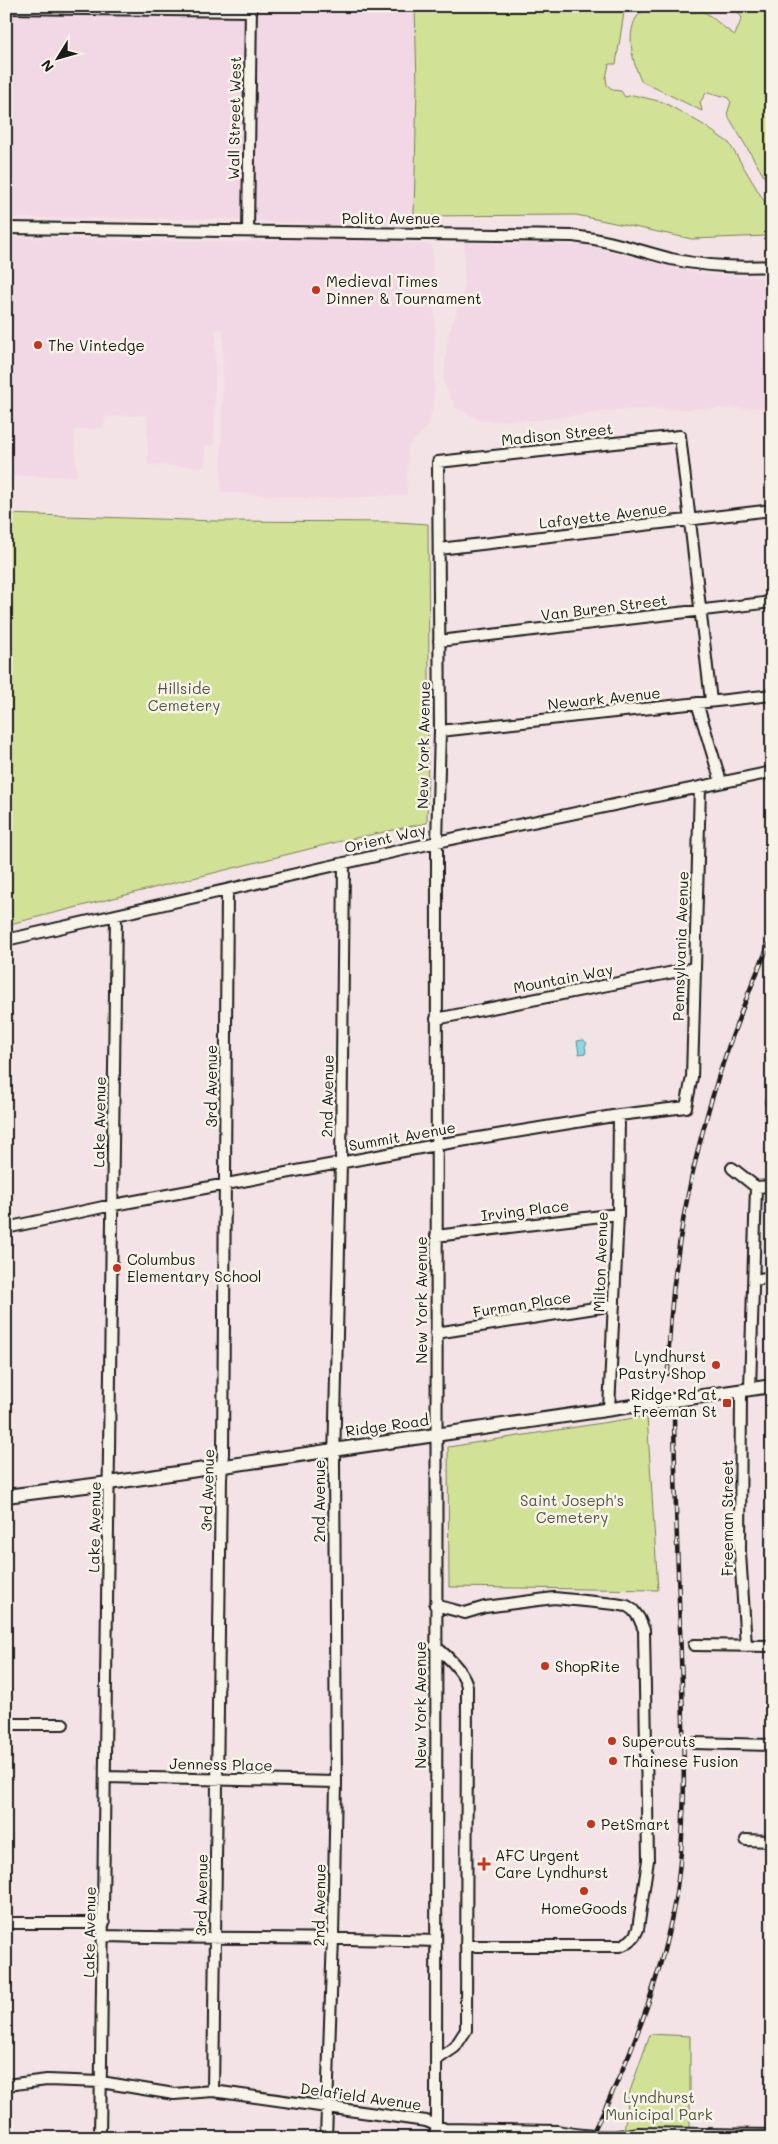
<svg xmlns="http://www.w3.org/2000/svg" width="778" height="2144" viewBox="0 0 778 2144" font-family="Mali,sans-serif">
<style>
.built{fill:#f2d8e4}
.green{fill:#d1e296;stroke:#767f59}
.water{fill:#89dae3;stroke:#5d8e93}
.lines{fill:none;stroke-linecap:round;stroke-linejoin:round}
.minor-casing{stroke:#1c1c1c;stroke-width:14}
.major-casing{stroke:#1c1c1c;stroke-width:16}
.minor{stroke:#f7f3e8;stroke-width:10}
.major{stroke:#f7f3e8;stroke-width:12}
.rail-casing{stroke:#1c1c1c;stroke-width:4.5}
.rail{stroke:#f7f3e8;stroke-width:2.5;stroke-dasharray:8;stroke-linecap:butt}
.major-bridge-casing{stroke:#1c1c1c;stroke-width:16;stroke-linecap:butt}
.major-bridge{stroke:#f7f3e8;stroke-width:12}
.poi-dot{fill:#c8321e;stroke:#f7f3e8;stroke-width:2}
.labels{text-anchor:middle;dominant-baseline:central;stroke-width:5;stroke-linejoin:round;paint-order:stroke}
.street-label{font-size:15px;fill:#1c1c1c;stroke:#f7f3e8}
.poi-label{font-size:15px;fill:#1c1c1c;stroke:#f7f3e8;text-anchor:start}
.park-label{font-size:15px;fill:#525741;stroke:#f7f3e8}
</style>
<rect width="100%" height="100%" fill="#f4e3e6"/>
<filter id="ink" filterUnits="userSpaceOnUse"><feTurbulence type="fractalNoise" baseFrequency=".02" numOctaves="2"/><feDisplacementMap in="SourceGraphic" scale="10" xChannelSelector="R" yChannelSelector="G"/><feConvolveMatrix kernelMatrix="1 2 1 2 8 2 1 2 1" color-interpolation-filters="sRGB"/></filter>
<g filter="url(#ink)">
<!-- built -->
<path class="built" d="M6,6H415L417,86L414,215L403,223L325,225L227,219L6,218Z
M6,237L235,242L304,239L387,241L432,245L435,331L434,401L429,425L408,447L407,495L316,499L221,492L223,329L216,330L214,445H205V467L148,465L147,415L106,417L104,428L74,430L77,476H6Z
M464,243L586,245L702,274L761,277L772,274V408L619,410L540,420L481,421L455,407L443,382L448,336L464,291Z"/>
<!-- green -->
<path class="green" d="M415,6H625L616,64H609L606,78L607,85L613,90L621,91L625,97L633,95L663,102L702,124L729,143L772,214V224L766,236L692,239L576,215L414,216L417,86Z
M648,6C660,6 685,3 696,8C712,14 721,27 735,35L742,18L734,6H772V190L727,114L731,102L727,97L707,92L700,102L702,111L641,81C633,63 626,37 636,18C639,14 644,10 648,6Z
M6,514L217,521L398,522L428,524L429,676L427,823L341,841L6,925Z
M647,1416L658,1590L449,1587L448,1447Z
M650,2034L690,2036V2133L624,2131L629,2094Z"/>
<!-- water -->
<path class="water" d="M583,1040L587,1043L585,1046L586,1053L579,1054L577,1041Z"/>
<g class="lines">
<!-- minor casing -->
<g class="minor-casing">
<path id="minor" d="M6,8L251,11
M6,228L573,236C610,240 637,250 671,259C704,266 738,268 772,266
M248,231L251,6
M439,549L772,510
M439,641L772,602
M697,703L721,782
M440,731L772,695
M6,940L437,842L772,772
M436,1019L694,968
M771,1102H772
M732,1168L756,1187L772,1186
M6,1228L103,1207L436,1145L619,1115L686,1107L692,1077L700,787
M436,1236L618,1214
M754,1280L772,1277
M436,1333L614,1305
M750,1389L756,1187
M741,1391L740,1553L746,1646
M609,1410L618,1214L619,1115
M435,1605L465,1613L485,1607L554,1598L615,1604L627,1606L633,1610L639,1618L644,1630L648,1860L638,1929C634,1939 630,1942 620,1946H466
M694,1645L772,1646
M435,1646C446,1655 464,1671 467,1686L466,2030L455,2047L436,2060
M6,1724H63
M695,1743L772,1745
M105,1777L336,1782
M746,1840L772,1841
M6,1923H104
M104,1936C215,1939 325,1937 436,1941
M6,2085L47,2080L101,2082L174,2094L213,2091L426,2121L445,2129L557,2131C583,2136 612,2139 637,2133L772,2135
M213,2091L221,1478L223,1454L227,891
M100,2138L116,916
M326,2138L333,1937L336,1782L334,1462L341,1162L344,863
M436,2138L437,842L440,731L438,462L680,436L711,701"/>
</g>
<!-- major casing -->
<g class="major-casing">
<path id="major" d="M689,1398L772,1386
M6,1496L109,1483L653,1403"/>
</g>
<!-- minor -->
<use href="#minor" class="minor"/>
<!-- major -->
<use href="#major" class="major"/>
<!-- rail casing -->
<g class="rail-casing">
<path id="rail" d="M668,1374C671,1223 710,1075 772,938
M590,2138C629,2063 660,1984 675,1900C687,1829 684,1758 682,1686C679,1595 675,1505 674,1414"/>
</g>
<!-- rail -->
<use href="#rail" class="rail"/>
<!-- major-bridge casing -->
<g class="major-bridge-casing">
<path id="major-bridge" d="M653,1403L689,1398"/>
</g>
<!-- major-bridge -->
<use href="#major-bridge" class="major-bridge"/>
</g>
</g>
<!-- markers -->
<g class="poi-dot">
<circle cx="316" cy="290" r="5"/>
<circle cx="38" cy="345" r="5"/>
<circle cx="117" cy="1268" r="5"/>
<circle cx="716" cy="1365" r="5"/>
<rect x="722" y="1398" width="10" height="10" rx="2.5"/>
<circle cx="545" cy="1666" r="5"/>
<circle cx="612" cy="1741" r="5"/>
<circle cx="613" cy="1761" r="5"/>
<circle cx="591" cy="1824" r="5"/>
<path d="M481.5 1856.5h5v5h5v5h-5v5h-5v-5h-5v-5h5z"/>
<circle cx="584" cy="1891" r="5"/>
</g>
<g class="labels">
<!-- street labels -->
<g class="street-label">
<text transform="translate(234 118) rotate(-89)">Wall Street West</text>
<text x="391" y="218">Polito Avenue</text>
<text transform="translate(557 434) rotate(-6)">Madison Street</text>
<text transform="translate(603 515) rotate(-7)">Lafayette Avenue</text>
<text transform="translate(604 607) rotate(-7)">Van Buren Street</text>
<text transform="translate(604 698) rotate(-6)">Newark Avenue</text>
<text transform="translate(423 745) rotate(-89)">New York Avenue</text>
<text transform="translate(385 838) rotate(-13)">Orient Way</text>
<text transform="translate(680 946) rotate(-88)">Pennsylvania Avenue</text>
<text transform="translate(563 978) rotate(-11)">Mountain Way</text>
<text transform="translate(211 1086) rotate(-90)">3rd Avenue</text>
<text transform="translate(327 1096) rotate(-89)">2nd Avenue</text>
<text transform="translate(99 1122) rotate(-89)">Lake Avenue</text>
<text transform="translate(402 1136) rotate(-10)">Summit Avenue</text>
<text transform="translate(525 1210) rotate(-7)">Irving Place</text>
<text transform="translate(600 1262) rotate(-88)">Milton Avenue</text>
<text transform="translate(421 1300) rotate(-90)">New York Avenue</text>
<text transform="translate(522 1304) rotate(-9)">Furman Place</text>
<text transform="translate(387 1425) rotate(-8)">Ridge Road</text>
<text transform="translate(207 1490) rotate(-88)">3rd Avenue</text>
<text transform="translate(319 1501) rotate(-90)">2nd Avenue</text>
<text transform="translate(727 1518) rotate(-90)">Freeman Street</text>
<text transform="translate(94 1527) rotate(-89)">Lake Avenue</text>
<text transform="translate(420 1705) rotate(-90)">New York Avenue</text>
<text transform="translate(221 1764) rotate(1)">Jenness Place</text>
<text transform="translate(201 1895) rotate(-89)">3rd Avenue</text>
<text transform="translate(319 1905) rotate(-89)">2nd Avenue</text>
<text transform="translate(89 1932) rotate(-89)">Lake Avenue</text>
<text transform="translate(361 2096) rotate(8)">Delafield Avenue</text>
</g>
<!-- poi labels -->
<g class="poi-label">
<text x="326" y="281">Medieval Times<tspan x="326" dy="17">Dinner &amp; Tournament</tspan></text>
<text x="48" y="345">The Vintedge</text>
<text x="127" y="1259">Columbus<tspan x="127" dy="17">Elementary School</tspan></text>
<text x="706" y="1356" text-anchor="end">Lyndhurst<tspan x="706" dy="17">Pastry Shop</tspan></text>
<text x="717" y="1394" text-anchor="end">Ridge Rd at<tspan x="717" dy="17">Freeman St</tspan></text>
<text x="555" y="1666">ShopRite</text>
<text x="622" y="1741">Supercuts</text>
<text x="623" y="1761">Thainese Fusion</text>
<text x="601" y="1824">PetSmart</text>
<text x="495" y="1855">AFC Urgent<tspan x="495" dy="17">Care Lyndhurst</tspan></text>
<text x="584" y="1908" text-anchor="middle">HomeGoods</text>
</g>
<!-- park labels -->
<g class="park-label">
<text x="184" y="688">Hillside<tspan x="184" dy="17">Cemetery</tspan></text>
<text x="572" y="1500">Saint Joseph's<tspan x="572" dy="17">Cemetery</tspan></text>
<text x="659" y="2097">Lyndhurst<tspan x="659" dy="17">Municipal Park</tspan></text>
</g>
</g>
<!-- margin -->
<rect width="778" height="2144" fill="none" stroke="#f7f3e8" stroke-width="25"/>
<rect x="12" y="12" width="753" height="2119" fill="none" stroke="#1c1c1c" stroke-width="2" filter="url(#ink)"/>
<!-- north arrow -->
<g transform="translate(58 58) rotate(233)" stroke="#f7f3e8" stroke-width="4" paint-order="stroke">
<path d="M0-4L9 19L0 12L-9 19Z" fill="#1c1c1c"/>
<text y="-8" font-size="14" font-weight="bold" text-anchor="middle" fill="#1c1c1c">N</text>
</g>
</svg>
